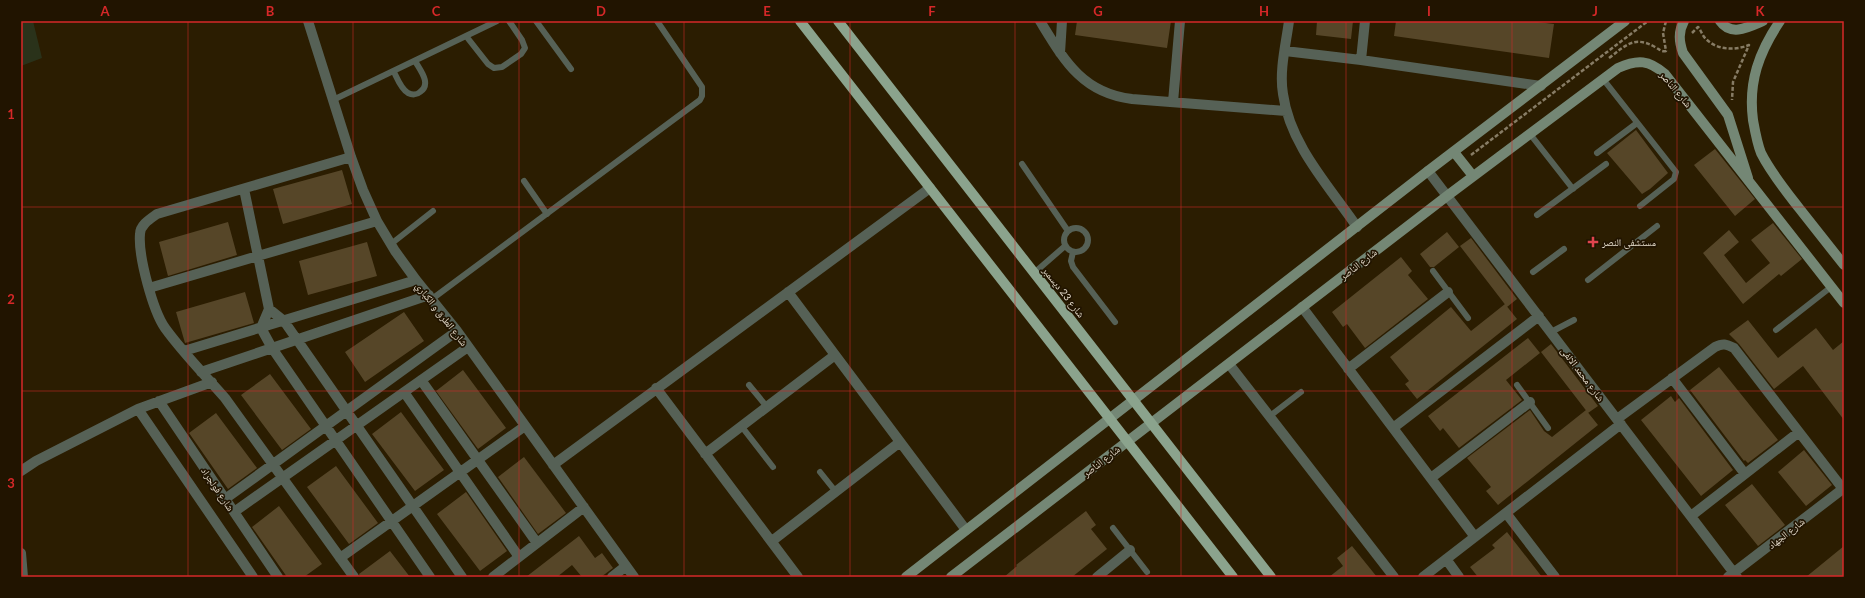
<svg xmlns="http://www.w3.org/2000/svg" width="1865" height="598" viewBox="0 0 1865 598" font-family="Lato,'Noto Naskh Arabic',sans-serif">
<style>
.green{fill:#2a321a}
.building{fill:#564628}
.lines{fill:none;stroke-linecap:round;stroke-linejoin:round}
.path{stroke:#877c65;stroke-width:2.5;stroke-dasharray:4 2;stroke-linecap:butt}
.lane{stroke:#566156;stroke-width:6}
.street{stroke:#566156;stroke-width:10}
.secondary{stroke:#748775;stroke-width:10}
.primary{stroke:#8ba38d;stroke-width:10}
.grid{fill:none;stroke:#d62828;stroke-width:1;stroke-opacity:0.55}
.health-dot{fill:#e0444e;stroke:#211400;stroke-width:1.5}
.labels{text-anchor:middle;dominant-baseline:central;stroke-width:3.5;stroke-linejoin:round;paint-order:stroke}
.street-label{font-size:10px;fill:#e3dac9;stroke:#211400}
.poi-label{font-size:10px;fill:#e3dac9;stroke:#211400;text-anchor:start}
.neatline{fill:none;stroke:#d62828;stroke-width:1.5}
.grid-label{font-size:13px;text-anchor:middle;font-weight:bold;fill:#d62828}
</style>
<rect width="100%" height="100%" fill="#2b1d01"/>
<!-- green -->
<path class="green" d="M21,21H33L42,58L21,66Z"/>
<!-- building -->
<path class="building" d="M1077,21H1171L1167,48L1075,35Z
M1317,21H1353L1351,39L1316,35Z
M1396,21H1529L1554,24L1549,58L1394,36Z
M1636,130L1668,173L1650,189L1642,194L1607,153Z
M1715,149L1755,199L1735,216L1694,165Z
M342,170L352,204L283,224L273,189Z
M228,222L237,255L168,276L159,242Z
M1773,223L1802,259L1781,276L1779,274L1743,304L1703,253L1729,230L1739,242L1724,255L1746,283L1770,263L1751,240Z
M1447,232L1459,247L1434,267H1430L1420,254Z
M1471,238L1517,299L1507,307L1460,246Z
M367,242L377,276L308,295L299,261Z
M1401,257L1412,271L1408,275L1428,299L1365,348L1347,324L1343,327L1332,312Z
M245,292L254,323L185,343L176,312Z
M1505,304L1517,319L1417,399L1405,384L1409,381L1390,357L1451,307L1471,331Z
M404,312L424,341L365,382L345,352Z
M1748,320L1778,358L1816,328L1833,350L1844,341V420L1803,366L1774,389L1739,344L1729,334Z
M1528,338L1540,353L1506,380L1522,400L1459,448L1443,428L1440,431L1428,416Z
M1551,344L1598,406L1588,413L1541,352Z
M1719,367L1778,440L1748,463L1745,460L1744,461L1690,390Z
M463,370L506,428L478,449L436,391Z
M270,374L311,429L282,450L241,395Z
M1671,396L1675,402L1679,398L1733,470L1701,496L1641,420Z
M1530,410L1544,431L1552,437L1586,410L1598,425L1498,505L1486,491L1491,487L1467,458Z
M401,412L444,470L415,491L372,434Z
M216,413L257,468L228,489L189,433Z
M1804,450L1832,485L1806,506L1778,472Z
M524,457L566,513L538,534L498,477Z
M336,466L378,523L349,544L307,487Z
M1752,484L1785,525L1758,546L1725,505Z
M466,492L507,551L480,571L437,514Z
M279,506L322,564L304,577H287L252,527Z
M1086,511L1096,525L1091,529L1107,549L1072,577H1004L1017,566L1016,565Z
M1507,532L1542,577H1478L1470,567L1495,548L1492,545Z
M579,536L595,558L602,553L613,568L601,577H582L572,565L557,577H526Z
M1352,546L1377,577H1329L1343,566L1337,558Z
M1844,546V577H1806Z
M390,551L410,577H360L359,574Z"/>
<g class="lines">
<!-- path -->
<path class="path" d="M1692,33L1698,27C1701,30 1702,35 1705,38C1716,50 1734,51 1749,45L1733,82L1732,100
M1609,58C1625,46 1634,35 1655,47C1659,49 1661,52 1666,51L1663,33L1666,21
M1471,155L1648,21"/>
<!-- lane -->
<path class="lane" d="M536,21L571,69
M466,36L488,64L494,68L502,67L521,54L525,48L522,40L509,21
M394,72C397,78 401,89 408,93C412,95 417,95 420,92C432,84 420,70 415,61
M1603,79L1676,172L1674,179L1640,206
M333,100L497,21
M1530,134L1573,189
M1597,153L1637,123
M1022,164L1068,231
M524,181L547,214
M1537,215L1606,164
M1064 240a12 12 0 1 1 24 0a12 12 0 1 1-24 0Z
M391,244L433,211
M1073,252L1071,261L1073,267L1115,322
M1433,271L1468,318
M1533,272L1564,249
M1034,273L1065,246
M1588,280L1657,226
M432,299L700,100L702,96V87L657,21
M1776,330L1831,287
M1551,332L1574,320
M749,385L767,407
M1517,385L1548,428
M1270,416L1301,392
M742,427L773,467
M820,472L836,492
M1113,528L1147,572"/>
<!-- street -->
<path class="street" d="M308,21L351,157L363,190L377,221L395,251L416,280L457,331L634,577
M1040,21C1064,60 1082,93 1132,99L1286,111
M1289,21C1286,44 1279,71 1283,94C1290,145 1329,186 1357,227
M1285,51L1361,60L1541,86
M1060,53L1062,21
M1361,60L1365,21
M1173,102L1180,21
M351,157L157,214C150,219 140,225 140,234C138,256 153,311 165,328C183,353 205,375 225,398L354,577
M1428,171L1737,577
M244,189L269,309L261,328L272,348L430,577
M149,288L377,221
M788,292L966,530
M1302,307L1475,537
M269,309L284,321L462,577
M184,351L416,280
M1229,364L1394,577
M1348,369L1448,292
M201,372L429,295
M1672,378L1745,474
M421,380L537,543
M656,388L798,577
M404,392L519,557
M159,401L278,577
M138,409L253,577
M1617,419L1715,347C1723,343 1726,344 1734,348L1843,489
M1393,428L1539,316
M705,454L835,355
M553,465L930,188
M21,471L36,461L138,409L212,382
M1431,478L1530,402
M225,499L457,331
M234,512L468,347
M1506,513L1555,577
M1691,516L1799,432
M772,541L900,442
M21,553L23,577
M340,558L525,426
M1446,559L1459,577
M493,577L584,507
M612,577L626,566
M1097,577L1130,550
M1423,577L1621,424
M1728,577L1844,488"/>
<!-- secondary -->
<path class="secondary" d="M1684,21C1678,32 1679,41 1683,53L1728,115L1748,178
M1720,21C1731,37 1749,27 1763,21
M1780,21C1759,52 1748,82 1753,120C1755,131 1757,143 1761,153C1771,173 1785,190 1799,208C1814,227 1829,246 1844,265
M1454,152L1473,176
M906,577L1428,171L1625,21
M951,577L1447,196L1618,68C1638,59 1649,60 1665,74L1844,303"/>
<!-- primary -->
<path class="primary" d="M800,21L1233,577
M838,21L1271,577"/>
</g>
<!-- grid -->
<path class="grid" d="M188,21V577M353,21V577M519,21V577M684,21V577M850,21V577M1015,21V577M1181,21V577M1346,21V577M1512,21V577M1677,21V577M21,207H1844M21,391H1844"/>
<!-- markers -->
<path class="health-dot" d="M1591 236h4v4h4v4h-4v4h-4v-4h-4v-4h4z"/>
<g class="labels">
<!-- street labels -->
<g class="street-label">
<text transform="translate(1676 89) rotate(50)">شارع الناصر</text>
<text transform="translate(1358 264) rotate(-38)">شارع الناصر</text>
<text transform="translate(1064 292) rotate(52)">شارع 23 ديسمبر</text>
<text transform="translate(442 314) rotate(52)">شارع الطرق و الكباري</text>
<text transform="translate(1583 374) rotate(53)">شارع محمد الالفى</text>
<text transform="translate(1101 461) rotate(-38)">شارع الناصر</text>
<text transform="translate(218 489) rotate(56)">شارع فولجراد</text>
<text transform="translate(1786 533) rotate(-38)">شارع الجهاد</text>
</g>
<!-- poi labels -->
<g class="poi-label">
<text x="1602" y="242">مستشفى النصر</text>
</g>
</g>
<!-- border -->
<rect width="1865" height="598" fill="none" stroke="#211400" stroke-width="44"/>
<rect x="22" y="22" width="1821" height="554" class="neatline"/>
<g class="grid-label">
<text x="105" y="16">A</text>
<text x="270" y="16">B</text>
<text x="436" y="16">C</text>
<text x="601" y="16">D</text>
<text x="767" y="16">E</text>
<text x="932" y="16">F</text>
<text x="1098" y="16">G</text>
<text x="1264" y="16">H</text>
<text x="1429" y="16">I</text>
<text x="1595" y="16">J</text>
<text x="1760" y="16">K</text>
<text x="11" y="119">1</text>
<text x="11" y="304">2</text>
<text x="11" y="488">3</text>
</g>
</svg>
